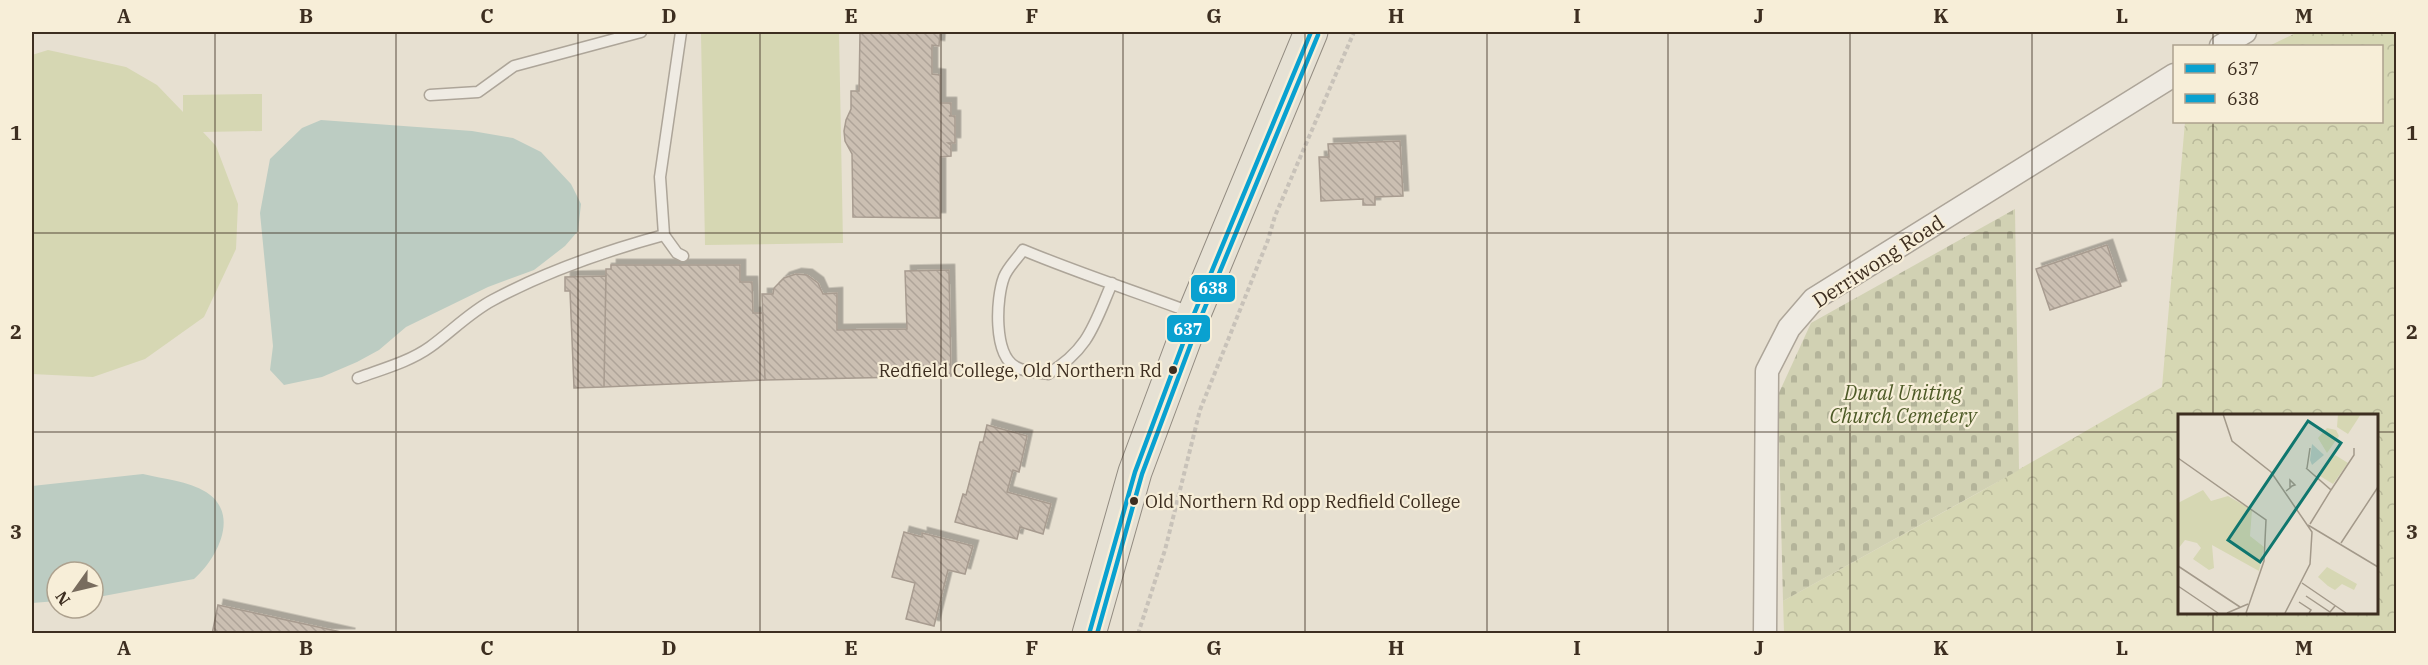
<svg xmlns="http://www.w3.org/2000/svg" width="2428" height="665" viewBox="0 0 2428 665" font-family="'IBM Plex Serif',serif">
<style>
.green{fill:#d6d7b3}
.forest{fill:url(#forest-crowns);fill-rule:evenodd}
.cemetery{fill:url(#cemetery-stones)}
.water{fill:#bcccc2}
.building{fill:url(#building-back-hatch);stroke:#a89c90;stroke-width:1.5;filter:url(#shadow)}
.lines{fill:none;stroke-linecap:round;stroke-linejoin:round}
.service-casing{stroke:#ada599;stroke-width:13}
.minor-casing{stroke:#ada599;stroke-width:25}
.primary-casing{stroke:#928b80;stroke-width:35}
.path{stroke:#c8c2b9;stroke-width:4;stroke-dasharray:4.5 3;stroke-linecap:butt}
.service{stroke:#efebe3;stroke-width:10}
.minor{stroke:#efebe3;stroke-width:22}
.primary{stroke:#e6e1d4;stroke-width:33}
.bus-1-casing{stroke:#f7eed8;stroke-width:9}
.bus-2-casing{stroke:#f7eed8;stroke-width:9}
.bus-1{stroke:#09a1d0;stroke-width:4.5}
.bus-2{stroke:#09a1d0;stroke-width:4.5}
.grid{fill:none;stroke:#3d2e20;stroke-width:1.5;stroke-opacity:0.55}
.bus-dot{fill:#3d2e20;stroke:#f7eed8;stroke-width:2}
.labels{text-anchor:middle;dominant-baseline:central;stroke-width:4.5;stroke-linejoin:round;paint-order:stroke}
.bus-label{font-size:18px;fill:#3d2e20;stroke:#f7eed8;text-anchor:end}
.street-label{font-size:20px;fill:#3d2e20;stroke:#f7eed8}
.park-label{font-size:20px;font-style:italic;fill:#4d5a26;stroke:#f7eed8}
.inset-road{fill:none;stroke:#a3998a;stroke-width:1.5}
.view{fill:#0f766e;fill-opacity:0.15;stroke:#0f766e;stroke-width:3}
.inset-edge{fill:none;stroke:#3d2e20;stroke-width:3}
.line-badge{stroke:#f7eed8;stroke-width:2}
.badge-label{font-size:16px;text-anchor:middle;font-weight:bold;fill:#fff}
.neatline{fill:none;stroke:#3d2e20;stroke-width:2}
.grid-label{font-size:20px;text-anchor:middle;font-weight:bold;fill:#3d2e20}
</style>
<defs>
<pattern id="forest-crowns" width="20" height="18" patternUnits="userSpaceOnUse" patternTransform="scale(1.5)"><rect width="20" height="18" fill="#d6d7b3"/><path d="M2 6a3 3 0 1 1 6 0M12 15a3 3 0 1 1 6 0" fill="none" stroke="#b9b99a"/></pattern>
<pattern id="cemetery-stones" width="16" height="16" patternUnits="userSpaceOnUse" patternTransform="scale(1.5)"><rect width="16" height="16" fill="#d1d1b3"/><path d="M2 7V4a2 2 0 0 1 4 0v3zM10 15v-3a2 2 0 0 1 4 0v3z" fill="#b4b49a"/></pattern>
<pattern id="building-back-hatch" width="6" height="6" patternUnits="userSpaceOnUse" patternTransform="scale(1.5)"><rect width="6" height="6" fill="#cbbfb2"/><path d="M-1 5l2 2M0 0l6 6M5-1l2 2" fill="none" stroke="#afa499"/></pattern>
<filter id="shadow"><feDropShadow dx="5.5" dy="-5.5" stdDeviation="0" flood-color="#0004"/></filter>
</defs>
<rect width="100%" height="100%" fill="#e7e0d1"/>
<!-- green -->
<path class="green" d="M839,32L843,243L705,245L701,34Z
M48,50L126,67L157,85L183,112V95L262,94V131L203,132L216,146L238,204L236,249L204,317L145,359L93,377L32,374V55Z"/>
<!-- forest -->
<path class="forest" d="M2298,32H2396V633H1784L1783,601L1978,493L2162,387L2185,122H2382V46H2269ZM2179,416H2376V612H2179Z"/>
<!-- cemetery -->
<path class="cemetery" d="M2015,209L2019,470L1783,601L1778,395L1811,323Z"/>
<!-- water -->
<path class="water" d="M321,120L472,131L513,138L541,152L571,184L581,204L578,231L565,246L534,270L488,287L406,327L379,350L357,362L322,377L284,385L270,370L273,346L260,213L270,159L302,128Z
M143,474C164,479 188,481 206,492C241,514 217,559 194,579L93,598V572H57V601L32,603V486Z"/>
<!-- building -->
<path class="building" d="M860,32H940L939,46L932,45V74L940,75V103H951V115L949,116H955V143H948L951,145V156L940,157V218L853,217L852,154L845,141L844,131L846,120L851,109V91H859Z
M1400,141L1403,196L1375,197V205H1363V199L1321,201L1319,157H1329L1328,144Z
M2107,245L2121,286L2050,310L2036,269Z
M611,265H740V282H752L753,313H763L765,380L604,387L606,269H611Z
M949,270L951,376L765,380L762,294H773L774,288L784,278L796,274L807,275L818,283L823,294L837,293V330L907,329L905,271Z
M606,276L604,387L574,388L570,291H565V277Z
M987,425L1027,436L1019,472L1013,470L1007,492L1051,504L1043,534L1020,527L1017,539L955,522L963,494L966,495L980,442H983Z
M904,532L922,537V533L973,546L965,574L948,570L934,626L906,619L915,583L892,577Z
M218,605L350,634H212Z"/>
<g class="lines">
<!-- service casing -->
<g class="service-casing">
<path id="service" d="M681,32L660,177L664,235L677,253L683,256
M430,95L478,92L514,66L641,32
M1112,283C1094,325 1089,349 1048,374C1038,372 1025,372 1016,367C993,355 996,298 1004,277C1008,267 1017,259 1023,250C1078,273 1134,291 1190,312
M358,378C382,369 409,362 430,347C451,332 470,312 493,300C547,271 605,251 664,235"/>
</g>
<!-- minor casing -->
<g class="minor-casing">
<path id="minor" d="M2221,46L2245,32
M1765,634L1767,371L1789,328L1814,299L2174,75"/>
</g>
<!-- primary casing -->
<g class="primary-casing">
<path id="primary" d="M1089,634L1135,472L1194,314L1311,32"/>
</g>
<!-- path -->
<path class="path" d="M1138,634L1165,550L1200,410L1268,240L1275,216L1354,32"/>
<!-- service -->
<use href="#service" class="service"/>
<!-- minor -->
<use href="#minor" class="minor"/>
<!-- primary -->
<use href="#primary" class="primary"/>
<!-- bus-1 casing -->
<g class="bus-1-casing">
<path id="bus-1" d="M1089,634L1135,472L1194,314L1311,32"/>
</g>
<!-- bus-2 casing -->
<g class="bus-2-casing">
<path id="bus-2" d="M1097,634L1142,474L1201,317L1318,35"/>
</g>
<!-- bus-1 -->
<use href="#bus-1" class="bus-1"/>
<!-- bus-2 -->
<use href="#bus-2" class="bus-2"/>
</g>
<!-- grid -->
<path class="grid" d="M215,32V634M396,32V634M578,32V634M760,32V634M941,32V634M1123,32V634M1305,32V634M1487,32V634M1668,32V634M1850,32V634M2032,32V634M2213,32V46M2213,122V416M32,233H2396M32,432H2179M2376,432H2396M2213,612V634"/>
<!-- markers -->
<g class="bus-dot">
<circle cx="1173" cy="370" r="5"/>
<circle cx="1134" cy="501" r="5"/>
</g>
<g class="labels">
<!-- bus labels -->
<g class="bus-label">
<text x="1162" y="370">Redfield College, Old Northern Rd</text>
<text x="1145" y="501" text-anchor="start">Old Northern Rd opp Redfield College</text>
</g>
<!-- street labels -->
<g class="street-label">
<text transform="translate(1878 261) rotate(-33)">Derriwong Road</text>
</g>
<!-- park labels -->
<g class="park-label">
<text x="1903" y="392">Dural Uniting<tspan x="1903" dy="23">Church Cemetery</tspan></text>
</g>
</g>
<!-- overview -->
<g transform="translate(2178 414)">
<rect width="200" height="200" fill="#e7e0d1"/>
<path d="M149,14L158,16L161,22L149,39L140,24ZM157,41L170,49L155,70L142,62Z" fill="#d6d7b3"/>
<path d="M160,0H183L170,20L159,13ZM25,76L33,87L50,82L74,96L72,122L86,133L81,157L34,131L36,154L31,156L15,145L23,134L19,129L7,126L0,135V89ZM149,153L179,170L176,176L164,170L157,176L150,172L140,163Z" fill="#d6d7b3"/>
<path d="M134,30L146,41L134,51L132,46Z" fill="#bcccc2"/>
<path class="inset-road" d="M45,0L54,27L93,58L134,118L132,150L107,199M0,44L88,106L86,147L68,199M128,54L153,76L132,110M129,54L132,34M153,76L176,41V34M108,77L112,74L114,72L117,71L112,66V74M130,111L200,153M163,129L200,73M0,152L62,193M124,169L168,199M0,172L40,199M128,182L152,198L157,192M121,188L133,196L131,199M49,199L70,190"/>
<path class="view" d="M130,7L163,29L82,148L50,126Z"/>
<rect width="200" height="200" class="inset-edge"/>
</g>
<g class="line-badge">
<rect x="1190" y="274" width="46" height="29" rx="6" fill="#09a1d0"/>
<rect x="1166" y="314" width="45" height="29" rx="6" fill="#09a1d0"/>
</g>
<g class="badge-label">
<text x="1213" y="294">638</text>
<text x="1188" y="335">637</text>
</g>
<!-- border -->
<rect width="2428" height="665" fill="none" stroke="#f7eed8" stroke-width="66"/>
<!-- legend -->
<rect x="2173" y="45" width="210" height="78" fill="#f7eed8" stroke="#ada18e" stroke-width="1.5"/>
<rect x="2185" y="64" width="30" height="9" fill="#09a1d0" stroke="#ada18e" stroke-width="1.5"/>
<text x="2227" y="75" font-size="18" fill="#3d2e20">637</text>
<rect x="2185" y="94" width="30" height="9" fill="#09a1d0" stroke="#ada18e" stroke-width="1.5"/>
<text x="2227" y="105" font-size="18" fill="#3d2e20">638</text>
<!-- north arrow -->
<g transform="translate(75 590) rotate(236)"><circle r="28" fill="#f7eed8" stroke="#ada18e" stroke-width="1.5"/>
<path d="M0-4.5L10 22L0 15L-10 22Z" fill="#786c5e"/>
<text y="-9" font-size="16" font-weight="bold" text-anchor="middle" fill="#3d2e20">N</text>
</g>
<rect x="33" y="33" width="2362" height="599" class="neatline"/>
<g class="grid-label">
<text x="124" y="23">A</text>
<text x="306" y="23">B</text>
<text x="487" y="23">C</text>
<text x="669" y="23">D</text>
<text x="851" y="23">E</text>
<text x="1032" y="23">F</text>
<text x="1214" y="23">G</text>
<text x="1396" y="23">H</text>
<text x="1577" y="23">I</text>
<text x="1759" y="23">J</text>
<text x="1941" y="23">K</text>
<text x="2122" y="23">L</text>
<text x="2304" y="23">M</text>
<text x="16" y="140">1</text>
<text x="2412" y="140">1</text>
<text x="16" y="339">2</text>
<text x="2412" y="339">2</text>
<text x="16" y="539">3</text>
<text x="2412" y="539">3</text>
<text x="124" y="655">A</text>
<text x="306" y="655">B</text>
<text x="487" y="655">C</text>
<text x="669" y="655">D</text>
<text x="851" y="655">E</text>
<text x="1032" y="655">F</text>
<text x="1214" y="655">G</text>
<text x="1396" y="655">H</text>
<text x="1577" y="655">I</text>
<text x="1759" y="655">J</text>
<text x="1941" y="655">K</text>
<text x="2122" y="655">L</text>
<text x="2304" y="655">M</text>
</g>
</svg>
